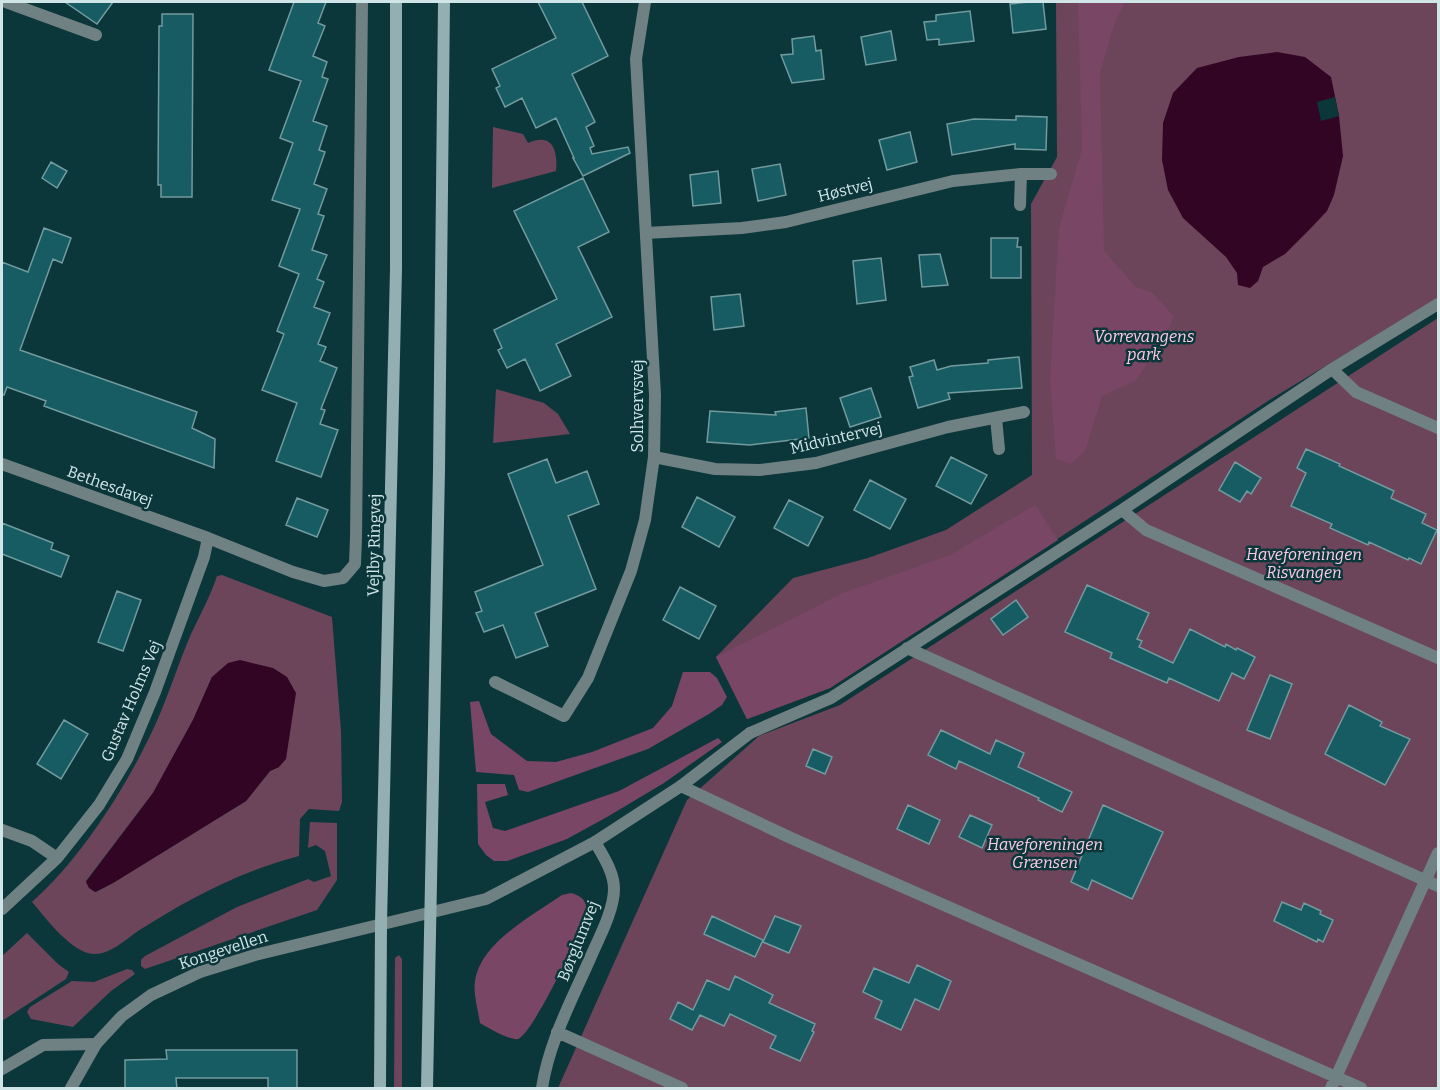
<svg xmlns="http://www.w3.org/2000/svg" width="1440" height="1090" viewBox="0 0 1440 1090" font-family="Bitter,serif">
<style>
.green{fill:#6c455b;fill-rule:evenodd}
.forest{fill:#7a4665}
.water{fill:#320524}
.pier{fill:#0b363a}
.building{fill:#185c63;stroke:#719b9f;stroke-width:1.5}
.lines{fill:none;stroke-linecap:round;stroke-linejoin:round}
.lane{stroke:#6f8183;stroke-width:12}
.street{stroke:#6f8183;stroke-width:12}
.secondary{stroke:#93afb2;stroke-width:12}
.labels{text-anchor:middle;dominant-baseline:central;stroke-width:5;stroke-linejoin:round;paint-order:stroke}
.street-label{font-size:16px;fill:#d0e5e8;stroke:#0b363a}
.park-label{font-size:16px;font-style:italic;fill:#fecce8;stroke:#0b363a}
</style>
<rect width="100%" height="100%" fill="#0b363a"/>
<!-- green -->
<path class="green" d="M1056,2H1438V298L1271,399L830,688L747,719L716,657L793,578L868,558L946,530L1032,475L1031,204L1057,157Z
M493,127L523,134L528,143C553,132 558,151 556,171L492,188Z
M1438,318V1088H558L687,800L759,736L840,705Z
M496,389L544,403L558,414L570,434L493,443Z
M222,575L332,617L341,731L342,802L339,811L309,809L300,819L299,856C239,872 190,898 138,931C125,940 111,954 94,954C71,953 46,918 32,902C81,859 129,783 156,723C169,694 178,664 191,634C200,615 210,597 217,576ZM212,677L279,767L270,771L246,801L113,883L96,892L86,881L153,793L193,720Z
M310,822L337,823V880L317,910L145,969L141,966V960L145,956L237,907L308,879L314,882L331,876L325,851L316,845L308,848Z
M27,933L58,964L69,972L66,979L2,1021V956Z
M399,955L402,959V1088H394L395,958Z
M127,969L132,970L135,974L111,991L73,1027L31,1019L27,1012L30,1007L72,981L94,982Z"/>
<!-- forest -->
<path class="forest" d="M1078,2H1125L1114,25L1100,73L1104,251L1136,287L1153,293L1174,317L1157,350L1135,381L1102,396L1085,451L1070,464L1056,459L1050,378L1059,228L1082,149Z
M1035,505L1058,540L830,688L747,719L716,657L843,593L950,555Z
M683,672H710L717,678L727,697L722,705L709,714L648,749L528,792L519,790L514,775L476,772L470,702L479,701L491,734L527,761L556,762L592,752L653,728L672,706Z
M718,738L722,742L664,783L607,817L567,839L507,861H494L486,855L478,844L477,784H505L508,795L485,802L493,828L505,831L619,791Z
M571,893C578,895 587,899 586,908C585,926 533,1034 518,1039C510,1041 487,1027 480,1023C478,1010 473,994 475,981C481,942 532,916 562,895Z"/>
<!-- water -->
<path class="water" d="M1277,52L1305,57L1331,77L1339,116L1343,156L1334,195L1327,211L1310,229L1285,254L1263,267L1258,281L1250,288L1238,285L1237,273L1226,257L1183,218L1168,190L1162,160L1163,123L1173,93L1197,68L1239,57Z
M240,660L273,668L287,677L296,693L286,759L279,767L270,771L246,801L113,883L95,892L89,888L86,882L153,793L193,720L212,677L228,663Z"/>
<!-- pier -->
<path class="pier" d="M1335,97L1339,116L1321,121L1317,102Z"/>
<!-- building -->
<path class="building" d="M65,2H113L97,24Z
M294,2H326L318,23L325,26L313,56L327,62L322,77L328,79L313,121L327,126L319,150L325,152L314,184L327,189L318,214L324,216L312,250L327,255L317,279L324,282L314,307L330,313L318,344L326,347L320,361L337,368L321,409L325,410L320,424L338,430L321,477L276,461L297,403L262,390L284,334L277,331L299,274L279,266L300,209L272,200L293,143L280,138L301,81L269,70Z
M538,2H582L608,56L572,74L595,122L586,127L594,146L590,148L592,154L628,147L630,153L583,176L573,158H574L556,118L536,128L522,98L505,107L496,88L500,86L492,69L556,38Z
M1029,2H1043L1046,29L1013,33L1010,4Z
M970,11L974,41L939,45V39L927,40L924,22L936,21V15Z
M162,14H193L192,197H161V185H158L159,26H162Z
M891,31L896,60L866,65L861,37Z
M814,36L816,51L821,50L824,79L792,83L781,55L793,54L792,39Z
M1016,116L1047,117L1046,150L1015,149V144L952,155L947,124L974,119L1016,120Z
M910,132L917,162L887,170L879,140Z
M51,162L67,171L57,188L42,178Z
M780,164L786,195L758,201L752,169Z
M718,171L721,203L693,206L690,175Z
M583,178L609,232L578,247L612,317L556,344L571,376L540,391L525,359L507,368L498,350L502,348L494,330L557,299L514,211Z
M44,228L71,238L62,263L53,259L20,350L197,412L192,428L215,439L214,468L44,406L46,401L7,387L4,395H2V262L28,272Z
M991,238H1018L1017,247H1021V278H991Z
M940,254L948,285L922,287L919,255Z
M881,258L886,300L857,304L853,261Z
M740,294L744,326L714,330L711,297Z
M1019,357L1022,388L948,393L950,399L918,408L909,377L913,376L910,367L934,360L937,370L951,366L988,363V360Z
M871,388L881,417L850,427L840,398Z
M806,408L809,438L750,445L707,442L710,411L776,415L775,412Z
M1306,449L1340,464L1339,466L1394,491L1391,498L1426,514L1422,523L1437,530L1421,564L1409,558L1408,560L1369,542L1368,545L1330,528L1332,524L1291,506L1306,473L1297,468Z
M951,457L987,475L971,504L936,486Z
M547,459L556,483L587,471L599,504L568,516L596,589L535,613L548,646L516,658L503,625L484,632L476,613L482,611L475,592L543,565L508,474Z
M1235,462L1261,478L1251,494L1247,491L1240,502L1219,490Z
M870,480L906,499L890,529L854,510Z
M697,497L735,517L719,547L682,527Z
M297,498L328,510L317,537L286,525Z
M789,500L823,517L808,546L774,528Z
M2,523L53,543L51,549L69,556L61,577L2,554Z
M1087,585L1149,613L1137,639L1142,641L1139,647L1173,663L1190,629L1225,647L1226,644L1236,650L1237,648L1255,657L1244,679L1232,673L1219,701L1169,678L1167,683L1110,658L1112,653L1065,632Z
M680,587L716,606L699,639L663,620Z
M117,591L141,600L123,651L98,642Z
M1016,600L1028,617L1003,635L991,619Z
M1270,675L1292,684L1270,739L1247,730Z
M1349,705L1382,722L1380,726L1410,739L1385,785L1325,754Z
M64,720L88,734L61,779L37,764Z
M941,730L990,754L996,740L1024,753L1018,767L1072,792L1062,812L1038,800L1039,798L959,761L956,769L928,755Z
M813,749L832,757L825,774L806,766Z
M908,805L940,820L929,844L897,829Z
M1103,805L1163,832L1132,899L1092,880L1088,890L1071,882Z
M970,815L992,825L982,848L959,837Z
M1282,902L1301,910L1304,903L1321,911L1320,914L1333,920L1323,942L1318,939L1317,942L1274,921Z
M712,916L763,940L755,957L704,934Z
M775,916L801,926L789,953L763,942Z
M917,965L951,981L939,1010L915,999L901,1030L875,1018L882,1001L863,992L874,968L909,983Z
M735,976L773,995L769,1003L815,1024L812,1031L814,1032L800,1061L770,1048L776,1036L730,1014L724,1026L700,1015L692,1030L670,1019L678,1002L693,1010L707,980L729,990Z
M166,1050H297V1089H268V1078H176L177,1089H125V1060L167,1059Z"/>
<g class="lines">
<!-- lane -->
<path class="lane" d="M6,2L96,35
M1020,205L1021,174
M996,418L999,449
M595,842L681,786L750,733
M2,1069L43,1045L96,1044"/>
<!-- street -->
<path class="street" d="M646,233L742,228L786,222L953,181L1021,174H1051
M1332,369L1356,392L1438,428
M654,457L715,469L760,470L816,463L948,427L1024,412
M2,464L208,538L293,572L324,581L343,578L355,564L356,538L362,2
M1122,510L1146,530L1438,658
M907,648L1438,886
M495,682L564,716L588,678L631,571L645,520L654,457L655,395L636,59L645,2
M750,733L831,698L1122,510L1332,369L1438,304
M681,786L791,838L1361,1088
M2,830L32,841L57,858
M2,909L57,858L99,805L127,759L155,692L204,557L208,538
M557,1032L682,1088
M71,1088L96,1044L122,1016L151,995L200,972L255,955L486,899L595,842C603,856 614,872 614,889C614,909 600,936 592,954C573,998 549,1041 542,1088
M1331,1088L1438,853"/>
<!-- secondary -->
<path class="secondary" d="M380,1088L381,924L396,269V2
M427,1088L439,470L444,2"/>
</g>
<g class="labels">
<!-- street labels -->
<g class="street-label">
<text transform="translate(845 190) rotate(-14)">Høstvej</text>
<text transform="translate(637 406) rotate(-90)">Solhvervsvej</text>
<text transform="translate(836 438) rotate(-13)">Midvintervej</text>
<text transform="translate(110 486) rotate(20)">Bethesdavej</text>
<text transform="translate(374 545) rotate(-89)">Vejlby Ringvej</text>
<text transform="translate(131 701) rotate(-67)">Gustav Holms Vej</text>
<text transform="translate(578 941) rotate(-68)">Børglumvej</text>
<text transform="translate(223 950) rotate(-18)">Kongevellen</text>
</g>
<!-- park labels -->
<g class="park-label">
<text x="1144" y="336">Vorrevangens<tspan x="1144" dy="18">park</tspan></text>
<text x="1304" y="554">Haveforeningen<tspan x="1304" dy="18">Risvangen</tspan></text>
<text x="1045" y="844">Haveforeningen<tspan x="1045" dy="18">Grænsen</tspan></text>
</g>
</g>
<!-- border -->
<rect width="1440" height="1090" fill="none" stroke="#d0e5e8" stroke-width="6"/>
</svg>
